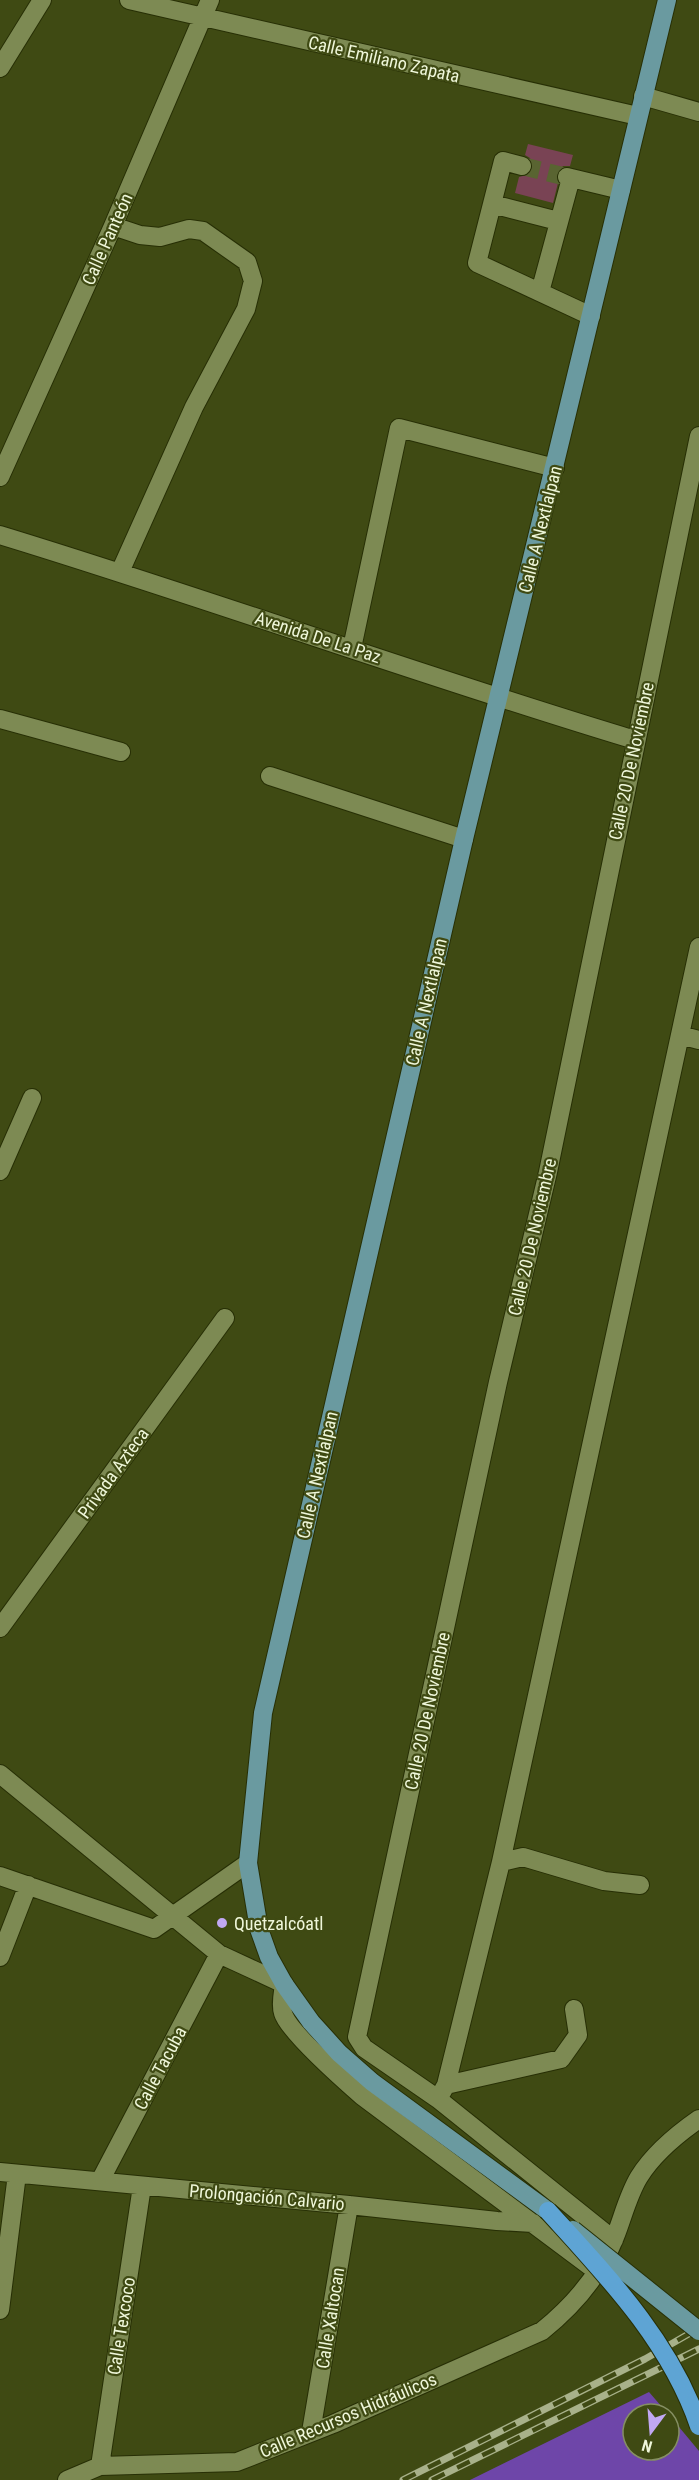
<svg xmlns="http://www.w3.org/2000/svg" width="699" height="2480" viewBox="0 0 699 2480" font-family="'Roboto Condensed',sans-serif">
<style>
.green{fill:#6e46a9}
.building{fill:#794354}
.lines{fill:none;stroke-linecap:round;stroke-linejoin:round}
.minor-tunnel{stroke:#596431;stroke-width:18;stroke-dasharray:18 9;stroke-linecap:butt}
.minor-casing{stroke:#272f05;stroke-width:20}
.major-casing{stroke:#272f05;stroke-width:20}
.minor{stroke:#7d8a53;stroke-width:18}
.major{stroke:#6a9aa0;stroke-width:18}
.rail-casing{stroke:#a8b18a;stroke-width:7}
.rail{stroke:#3f4a13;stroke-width:4.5;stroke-dasharray:14;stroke-linecap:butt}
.major-bridge-casing{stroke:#272f05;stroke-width:20;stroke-linecap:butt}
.highway-bridge-casing{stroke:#272f05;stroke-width:20;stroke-linecap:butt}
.major-bridge{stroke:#6a9aa0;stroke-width:18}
.highway-bridge{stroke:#5ea4d4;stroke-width:18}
.poi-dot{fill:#c1a8f3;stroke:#3f4a13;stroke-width:2}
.labels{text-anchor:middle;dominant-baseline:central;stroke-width:4.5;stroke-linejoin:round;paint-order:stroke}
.street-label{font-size:18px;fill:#eff7da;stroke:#3f4a13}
.poi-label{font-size:18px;fill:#eff7da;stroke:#3f4a13;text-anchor:start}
</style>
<rect width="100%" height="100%" fill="#3f4a13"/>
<!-- green -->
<path class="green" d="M649,2392L668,2414H633V2450H669V2415L699,2451V2480H470Z"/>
<!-- building -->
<path class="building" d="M528,144L573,155L570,166H563L556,174L558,183L553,203L515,193L519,177L530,174L533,168L530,158L525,155Z"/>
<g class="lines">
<!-- minor-tunnel -->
<path class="minor-tunnel" d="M522,166L567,177"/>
<!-- minor casing -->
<g class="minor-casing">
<path id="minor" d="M129,0L638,116
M0,68L42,0
M643,96L699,112
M522,166L503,161L477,263L591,316
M567,177L621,190
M492,204L558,221
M113,226L140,235L160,237L189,229L203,231L247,262L253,281L246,309L194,407L120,572
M540,292L571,178
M0,477L113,226L210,0
M0,535C213,600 422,676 635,740
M352,648L399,428L555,468
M0,719L121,752
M270,776L464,839
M680,1035L699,1040
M0,1171L32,1098
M0,1628L225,1318
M0,1774L219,1954L284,1984C283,1993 280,2005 283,2013C288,2031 346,2082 362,2096L595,2270
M501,1862L523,1857L604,1881L640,1885
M0,1876L154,1929L248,1863
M0,1957L28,1885
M446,2085L561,2059L578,2035L574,2009
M438,2099L446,2085L501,1862L699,947
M0,2172L349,2205L497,2221L533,2223
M100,2181L219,1954
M614,2240L438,2099L364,2048L357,2037L498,1382L548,1172L699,436
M0,2310L17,2174
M311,2432L349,2205
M100,2466L142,2186
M67,2480L100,2466L237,2462L333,2424L542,2331C573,2306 600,2275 615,2237C623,2217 628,2195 639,2177C654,2153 676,2135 699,2119"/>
</g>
<!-- major casing -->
<g class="major-casing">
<path id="major" d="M548,2211L372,2082L339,2053L311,2022L284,1984L269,1957L259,1929L248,1863L263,1713L464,839L667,0"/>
</g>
<!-- minor -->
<use href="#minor" class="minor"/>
<!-- major -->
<use href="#major" class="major"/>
<!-- rail casing -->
<g class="rail-casing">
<path id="rail" d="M403,2480L645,2359L699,2328
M432,2480L699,2349"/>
</g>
<!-- rail -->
<use href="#rail" class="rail"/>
<!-- major-bridge casing -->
<g class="major-bridge-casing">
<path id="major-bridge" d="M573,2230L699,2331"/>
</g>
<!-- highway-bridge casing -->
<g class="highway-bridge-casing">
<path id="highway-bridge" d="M548,2211C607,2276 670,2341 699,2426"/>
</g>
<!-- major-bridge -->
<use href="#major-bridge" class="major-bridge"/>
<!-- highway-bridge -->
<use href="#highway-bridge" class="highway-bridge"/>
</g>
<!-- markers -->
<circle class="poi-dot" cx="222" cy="1923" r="6"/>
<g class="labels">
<!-- street labels -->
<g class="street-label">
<text transform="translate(384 59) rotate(13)">Calle Emiliano Zapata</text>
<text transform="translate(107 239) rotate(-66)">Calle Panteón</text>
<text transform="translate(540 529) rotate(-76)">Calle A Nextlalpan</text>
<text transform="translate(318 637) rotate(18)">Avenida De La Paz</text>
<text transform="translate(631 761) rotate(-78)">Calle 20 De Noviembre</text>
<text transform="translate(426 1002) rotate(-77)">Calle A Nextlalpan</text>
<text transform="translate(532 1237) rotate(-77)">Calle 20 De Noviembre</text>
<text transform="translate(113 1473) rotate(-54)">Privada Azteca</text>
<text transform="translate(317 1475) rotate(-77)">Calle A Nextlalpan</text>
<text transform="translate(427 1711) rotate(-78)">Calle 20 De Noviembre</text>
<text transform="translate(160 2068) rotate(-62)">Calle Tacuba</text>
<text transform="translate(267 2197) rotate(5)">Prolongación Calvario</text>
<text transform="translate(330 2318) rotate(-81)">Calle Xaltocan</text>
<text transform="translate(121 2326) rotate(-81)">Calle Texcoco</text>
<text transform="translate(348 2415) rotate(-23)">Calle Recursos Hidráulicos</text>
</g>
<!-- poi labels -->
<g class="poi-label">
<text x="234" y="1923">Quetzalcóatl</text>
</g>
</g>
<!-- north arrow -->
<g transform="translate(651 2432) rotate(196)"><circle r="28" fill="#3f4a13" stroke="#858f63" stroke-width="1.5"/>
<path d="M0-4.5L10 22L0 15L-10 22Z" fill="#c1a8f3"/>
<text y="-9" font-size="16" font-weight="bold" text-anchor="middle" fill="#eff7da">N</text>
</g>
</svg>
